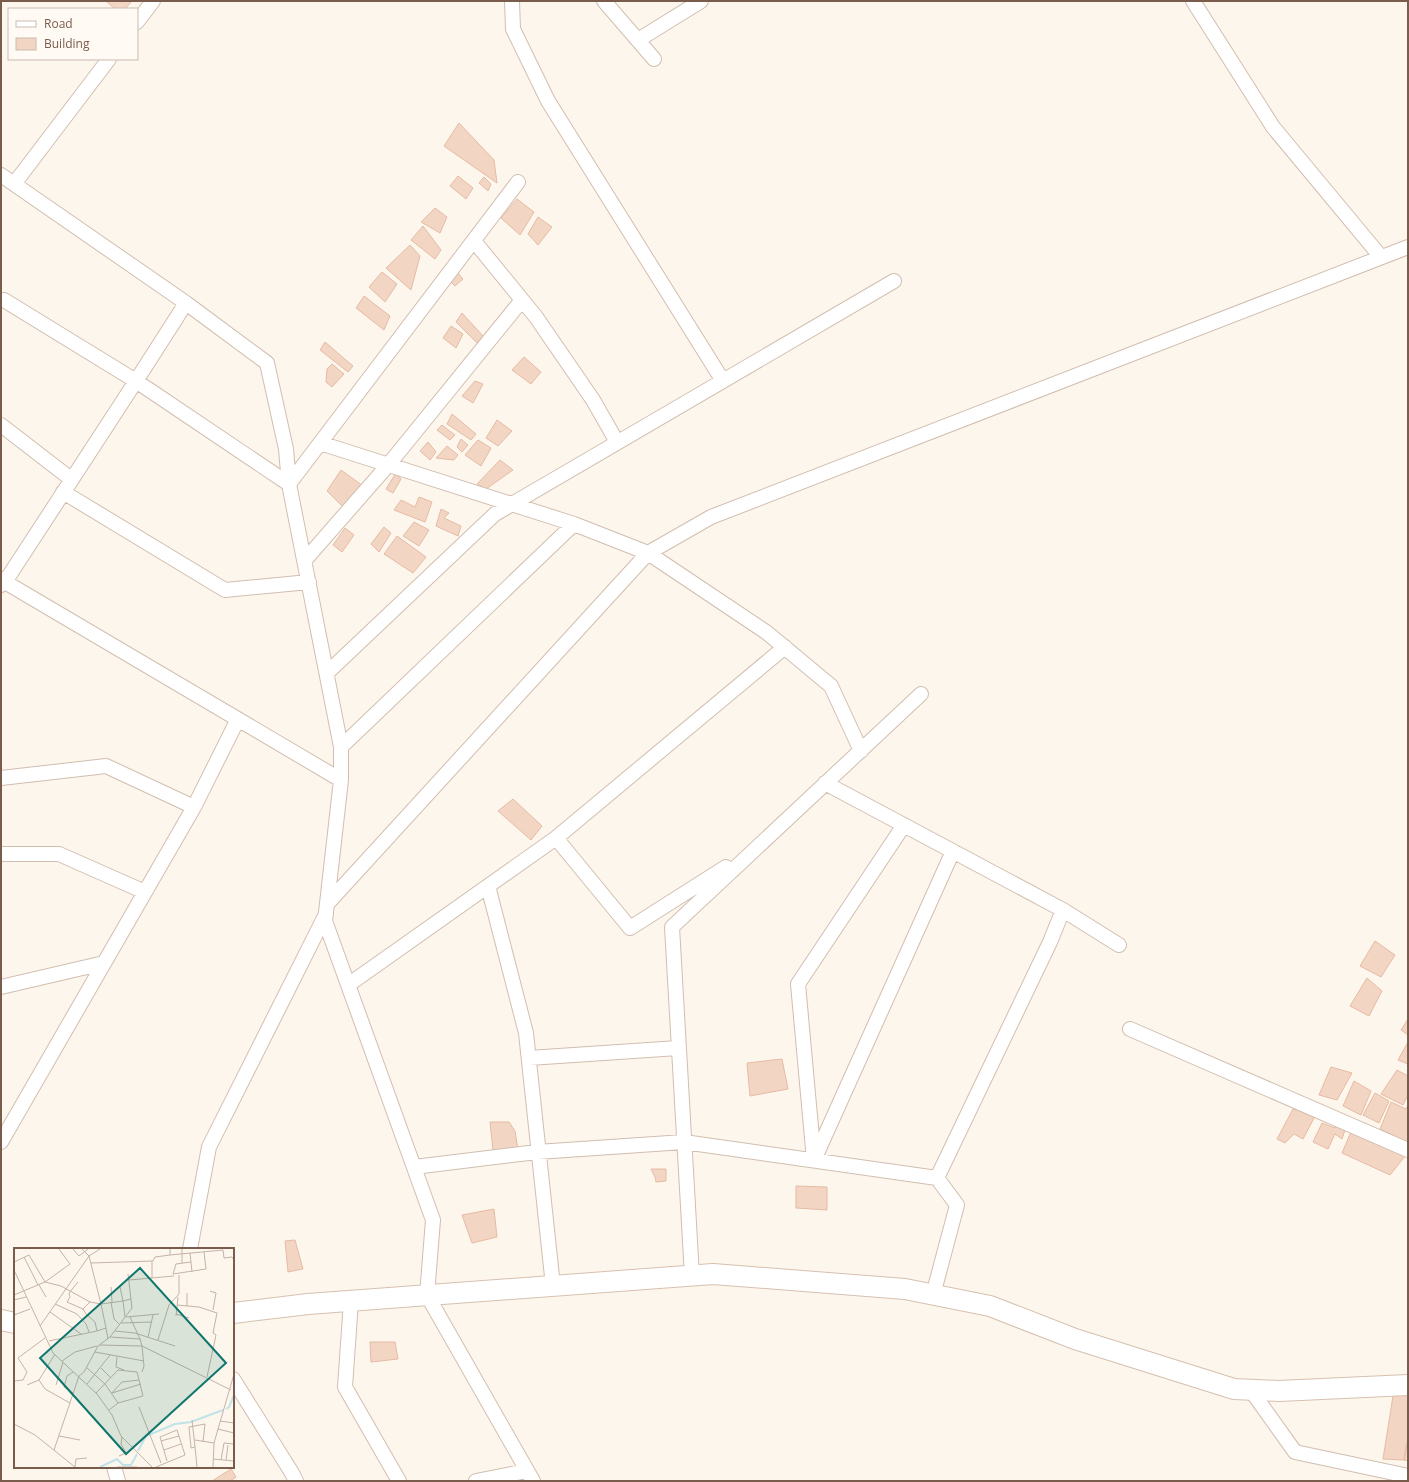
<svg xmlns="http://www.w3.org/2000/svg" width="1409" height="1482" viewBox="0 0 1409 1482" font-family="'Open Sans',sans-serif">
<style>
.building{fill:#f3d5c3;stroke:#e6bba3}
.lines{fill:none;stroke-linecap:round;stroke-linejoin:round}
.minor-casing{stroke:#d1beb0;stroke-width:16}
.secondary-casing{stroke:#d6c0b0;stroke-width:22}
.minor{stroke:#fff;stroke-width:14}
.secondary{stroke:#fff;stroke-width:20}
.inset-river{fill:none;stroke:#bfe3e8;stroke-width:2}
.inset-road{fill:none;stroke:#c5b3a7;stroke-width:1}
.view{fill:#0f766e;fill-opacity:0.15;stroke:#0f766e;stroke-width:2}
.inset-edge{fill:none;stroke:#7a5c4d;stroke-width:2}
</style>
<rect width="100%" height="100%" fill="#fdf6ec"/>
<!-- building -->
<path class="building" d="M106,1H132L125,9H115Z
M459,123L494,160L497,183L444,146Z
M458,176L473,188L466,199L450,186Z
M484,177L491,184L488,191L479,183Z
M517,199L534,212L520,235L501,218Z
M435,208L447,217L440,233L421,222Z
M538,217L552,227L538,245L528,234Z
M423,226L441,250L435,259L411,240Z
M410,245L420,256L411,290L386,268Z
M456,271L463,279L455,286L449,280Z
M382,272L397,284L385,302L369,287Z
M364,296L390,316L384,330L356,308Z
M462,313L483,336L477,343L456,322Z
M451,326L463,334L456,348L443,338Z
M325,342L353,366L348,372L320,350Z
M524,357L541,372L531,384L512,370Z
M332,364L344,374L332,387L326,382L327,369Z
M475,381L483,384L473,403L462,396Z
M452,414L476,434L471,440L447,424Z
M497,420L512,431L498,446L486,438Z
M442,425L455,435L450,440L437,430Z
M461,439L468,445L462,452L457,447Z
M478,440L491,448L481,466L465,455Z
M428,442L436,452L430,460L420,451Z
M447,446L458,455L454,460L436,458Z
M500,460L513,470L486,489L477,484Z
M341,470L363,486L344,508L327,491Z
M396,473L401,479L393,493L386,489Z
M419,497L432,502L425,522L394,510L401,500L415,507Z
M441,509L449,513L444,518L461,526L458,536L436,526Z
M414,522L429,530L419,546L403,536Z
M384,527L391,533L379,552L371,544Z
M345,528L354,535L342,552L333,545Z
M397,536L426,557L413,573L384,554Z
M513,799L542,826L531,840L498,811Z
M1375,941L1395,955L1381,977L1360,966Z
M1367,978L1382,991L1369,1016L1350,1006Z
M1408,1019V1035L1401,1030Z
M1408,1042V1064L1398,1060Z
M782,1059L788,1089L750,1096L747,1063Z
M1331,1067L1352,1073L1337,1100L1319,1095Z
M1397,1070L1408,1076V1095L1403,1105L1381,1094Z
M1354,1081L1371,1091L1361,1115L1343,1106Z
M1375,1093L1389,1101L1379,1123L1363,1115Z
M1391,1102L1406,1109L1408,1105V1143L1380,1129Z
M1293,1109L1310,1114L1314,1118L1303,1139L1294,1134L1285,1143L1277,1139Z
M1337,1121L1346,1127L1342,1139L1335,1134L1328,1149L1313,1142L1322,1123L1335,1128Z
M490,1122H509L515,1131L518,1150H493Z
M1351,1132L1406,1155L1390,1175L1342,1153Z
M651,1169H666V1181L656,1182L655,1177Z
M796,1186L827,1187V1210L796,1208Z
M494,1209L497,1237L472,1243L462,1215Z
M295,1240L303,1269L288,1272L285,1241Z
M370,1342H395L398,1359L371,1362Z
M1408,1392V1438L1404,1460L1383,1459L1393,1396Z
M1408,1438V1461L1404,1460Z
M231,1469L236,1477L230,1481H212Z"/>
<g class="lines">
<!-- minor casing -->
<g class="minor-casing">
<path id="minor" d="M512,1L513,29L548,101L723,381
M604,1L654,59
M1193,1L1273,127L1381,257
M137,22L153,1
M638,40L701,1
M1,175L186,303L267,363L286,449L289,484L341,747V780L325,921L433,1220L427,1295L533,1481
M14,184L109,59
M474,241L536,317L593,400L617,442
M4,300L136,381L186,303
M1,425L71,479
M320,443L574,524
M289,484L518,182
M63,492L225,590L309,582
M305,560L389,464L522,300
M1,579L5,582L136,381L289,484
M1,585L5,582L341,780
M327,673L495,514L894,281
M341,747L574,524L648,553L711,517L1408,247
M1,778L106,766L194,807L238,719
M825,783L1063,910L1050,942L937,1178L957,1205L933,1295
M556,838L630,928L726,867
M1,854H59L145,892
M488,886L526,1033L553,1286
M327,904L648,553L766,632L831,686L861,751
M1063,910L1119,945
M348,985L556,838L785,647
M1,987L104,963
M1130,1029L1408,1150
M529,1058L678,1048
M1,1142L194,807
M814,1160L798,984L904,825
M814,1160L953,851
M414,1167L537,1152L684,1142L937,1178
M190,1249L209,1147L326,914
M692,1276L672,927L921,694
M351,1301L345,1387L399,1481
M233,1379L292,1473L296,1481
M1250,1389L1295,1452L1408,1476
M114,1467L118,1481
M476,1481L527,1471"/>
</g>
<!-- secondary casing -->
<g class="secondary-casing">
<path id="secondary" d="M233,1313L308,1304L713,1274L905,1289L990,1306L1075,1339L1234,1389L1279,1391L1408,1385
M1,1320L15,1323"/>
</g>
<!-- minor -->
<use href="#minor" class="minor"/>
<!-- secondary -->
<use href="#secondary" class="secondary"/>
</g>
<!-- overview -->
<g transform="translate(14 1248)">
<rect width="220" height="220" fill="#fdf6ec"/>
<path class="inset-river" d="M212,161L215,159L220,147M124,203L132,188L161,176L177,174L209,162M86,219L103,211L109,217H117L123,206"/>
<path class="inset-road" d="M59,1L65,8L74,1M86,1L75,8L87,56L109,53L111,69M176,5L178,24M156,7L209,2L210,10L218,9L220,12M10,9L24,37M138,13V30M0,14L15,7L31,34L47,38L76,54M177,14L162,16L159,26L192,21L190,4M77,15L139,13L141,9L156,7V1M168,15V1M0,22L39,105L83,146L98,167L107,188L138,219M115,32L160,28M64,34L55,45L56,49L53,54L69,61M25,37L32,49M97,39L98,54M106,39L109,53L117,51M196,43L202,45L199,62M173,45V58M0,47L31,34L56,16L45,1M0,52L12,49M97,54L100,71L106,77M41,56L63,66L72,76L75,84M163,57L185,59L203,65L199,85L202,87L193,129M36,64L67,86M162,66L175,70M0,67L16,61M162,68L164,49M112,69L145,66M116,69L126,91M107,75L138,74M26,78L75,8L68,1M92,80L83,83L81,74L72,66L69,61L76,54L87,56L92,80L94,91M101,83L121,85L161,98M96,89L126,91L128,98L217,142M134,89L139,67M144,92L155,57L165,46V27M35,93L83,83M86,97L128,98L130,118L128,124M81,104L130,113M41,106L25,132L31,141L56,155M103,109L102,119L110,122M48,113L61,104L83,98M72,119L91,136L104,155M87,120L97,130M59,124L53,128L50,139L59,145M0,133L9,132L13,124L4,110L31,90M73,136L96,107M13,137L25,132M42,137L49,114M82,145L104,122L123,124M98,145L127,136M97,146L108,134L125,132M125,159L147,215M95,162L104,155L129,148L123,124M178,172L181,199M206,173L220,175M0,176L21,187L61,219M204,181L220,185M45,188L66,192M181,192L200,195M147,193L165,188M40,202L65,128L70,124L84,98L96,89L118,60L114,26M150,202L167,196M105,208L112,205L107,196L108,189M199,211L220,213M207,212L210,195L220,196M212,212L214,197M61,219L62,211L73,210M103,219H123M142,219L171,207L163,182L146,189L153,213M183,219L181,199L177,200L175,179L191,176L189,194M199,219L200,195L220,126"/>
<path class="view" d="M126,20L212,115L112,206L26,110Z"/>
<rect width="220" height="220" class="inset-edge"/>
</g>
<!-- border -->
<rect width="1409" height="1482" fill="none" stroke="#7a5c4d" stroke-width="4"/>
<!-- legend -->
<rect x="8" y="8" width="130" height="52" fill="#fffaf3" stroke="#cabbb1"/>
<rect x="16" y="21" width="20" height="6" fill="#ffffff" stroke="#cabbb1"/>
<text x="44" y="28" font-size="12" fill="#7a5c4d">Road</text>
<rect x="16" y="38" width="20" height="12" fill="#f3d5c3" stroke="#cabbb1"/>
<text x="44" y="48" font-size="12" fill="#7a5c4d">Building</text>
</svg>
